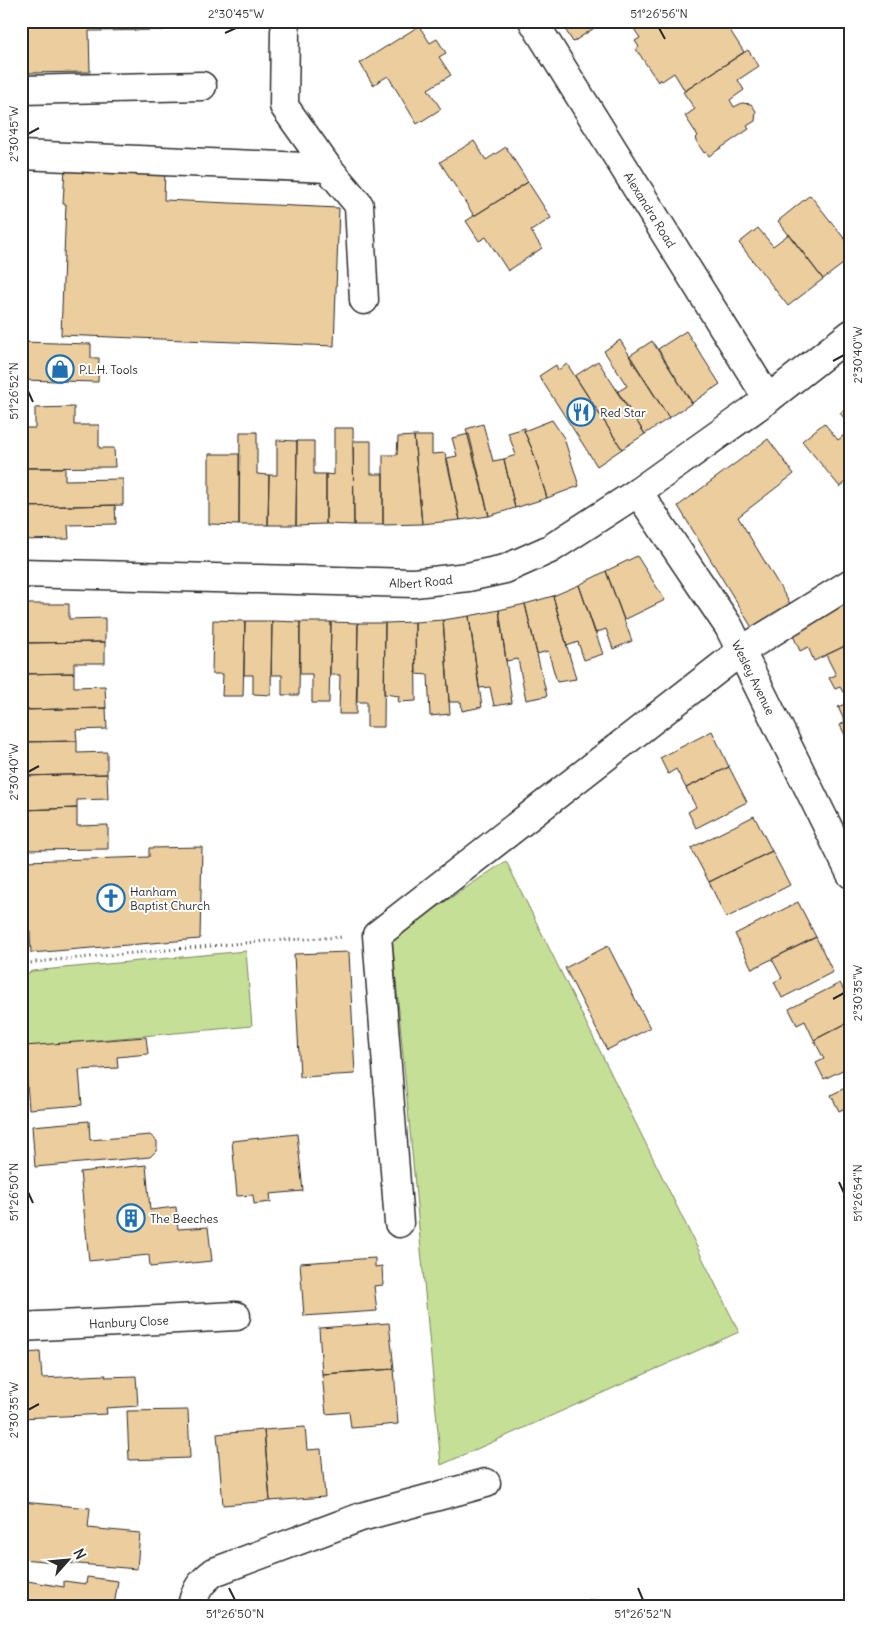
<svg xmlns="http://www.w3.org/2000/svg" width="872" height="1627" viewBox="0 0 872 1627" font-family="Delius,sans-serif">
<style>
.green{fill:#c6df96;stroke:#788560}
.building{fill:#ebcd9e;stroke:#2b2b2b}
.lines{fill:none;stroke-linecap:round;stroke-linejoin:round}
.minor-casing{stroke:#2b2b2b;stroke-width:31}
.path{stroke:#2b2b2b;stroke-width:3;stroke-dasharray:1 4;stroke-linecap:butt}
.minor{stroke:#fff;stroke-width:28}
.ticks{fill:none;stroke:#2b2b2b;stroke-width:2}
.labels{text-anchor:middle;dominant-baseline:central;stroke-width:4;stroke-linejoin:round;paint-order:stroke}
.street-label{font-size:12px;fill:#2b2b2b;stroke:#fff}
.poi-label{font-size:12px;fill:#2b2b2b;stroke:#fff;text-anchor:start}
.neatline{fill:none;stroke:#2b2b2b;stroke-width:2}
.ticks-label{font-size:12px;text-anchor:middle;fill:#2b2b2b}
</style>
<rect width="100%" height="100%" fill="#fff"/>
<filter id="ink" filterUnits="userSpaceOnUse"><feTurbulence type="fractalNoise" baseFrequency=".02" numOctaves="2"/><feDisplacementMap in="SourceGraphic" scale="10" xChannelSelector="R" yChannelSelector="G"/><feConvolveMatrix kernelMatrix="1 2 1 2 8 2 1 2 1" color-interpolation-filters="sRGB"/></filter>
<g filter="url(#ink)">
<!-- green -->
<path class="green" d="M506,861L739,1332L441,1465L392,937Z
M246,951L252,1026L21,1047V975H25L32,971Z"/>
<!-- building -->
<path class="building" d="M21,21H164V30L89,31L90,72L24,73L23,62H21Z
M560,21H605L573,42Z
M629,21H703L705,24L709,21H724L744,52L685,91L674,73L662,81L660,79L658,82L636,49L639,47L635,41L640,38Z
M419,26L430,43L437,39L446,53L439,57L451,75L428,89L441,109L417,124L388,76L373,85L360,63Z
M748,50L759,66L738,80L744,90L730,100L734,107L742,103L751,104L756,111L755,121L747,126L749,129L709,156L706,152L704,153L695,139L698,136L685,116L695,109L683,92Z
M474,141L486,160L506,147L528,182L474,216L440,162Z
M65,167L165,171L164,200L339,208L334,346L61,335L66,204H63Z
M528,182L551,218L531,231L542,248L508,271L486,237L479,241L466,221Z
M810,195L851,247V258L823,279L778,221Z
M758,228L773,246L789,234L823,279L788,306L739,243Z
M686,331L720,384L692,403L658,349Z
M620,340L669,418L645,434L617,392L627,386L604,351Z
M652,341L692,403L669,418L629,356Z
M21,342L91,344V358H99L98,382L21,380Z
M598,361L645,434L622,449L575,376Z
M567,364L622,449L597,466L539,376L556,365L558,370Z
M851,405V426L840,413Z
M74,407V425H99V448H114L115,467L21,468V428H35V408Z
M552,420L564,438L579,486L547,498L532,449L524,431Z
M824,423L838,440L844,435L851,443V478L840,487L802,441Z
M483,424L493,461L504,459L515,508L489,516L466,429Z
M334,428H353L354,525L326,524V474L334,475Z
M525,428L524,431L532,449L547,498L515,508L504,459L516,455L508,433Z
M851,429V443L844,435Z
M240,432H257V474L269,475L268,525H239Z
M469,434L489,516L460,520L447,458L457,456L452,438Z
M414,436L422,524L383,525V455H397L398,437Z
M414,436H432V454L445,453L460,520L422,524Z
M768,439L794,474L738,517L792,607L754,631L678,506Z
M277,440L297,441L296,525H268L269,475H277Z
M297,441H314V474H326V524L296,525Z
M353,441H371V474H383V525H354Z
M209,454H239V525L209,524Z
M21,468H65V480L123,479V505L21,507Z
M115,505L116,524L68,525L69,539L21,540V507Z
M637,556L665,600L624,620L606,571Z
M606,571L632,641L613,649L606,629L595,633L579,585Z
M579,585L603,654L584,660L578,642L567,646L553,596Z
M553,596L576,679L557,682L548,651L537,654L525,604Z
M851,601V643L814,661L808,647L800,651L791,631Z
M21,604H69V619L105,618V642L21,643Z
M525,604L547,696L526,700L518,659L506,661L499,610Z
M499,610L512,703L494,706L490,687L479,688L469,616Z
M469,616L482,707L462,711L461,702H449L443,620Z
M213,620L245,621L243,696H222L223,674H212Z
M443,620L450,714L430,716L428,675L416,674L415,622Z
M245,621H272L271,695L253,694V675H244Z
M272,621L300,622L299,695H282V675H271Z
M300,622H331L329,703H312V674H300Z
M331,622L358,623L356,714H339L340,675H330Z
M415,622L416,701L398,702L399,696L384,694L385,623Z
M358,623H385L384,727H367V702H357Z
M105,642V663H74V673L21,674V643Z
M851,643V688L843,692L840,687L835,689L829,678L836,675L826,655Z
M74,673V687L105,686L106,708L21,710V674Z
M851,688V700L843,692Z
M851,701V747L840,725L845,722L838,707Z
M106,708L107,729L76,730L77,741L21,742V710Z
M712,731L729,767L686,788L676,769L668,774L660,758Z
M77,741V753L107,752V774L22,776L21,742Z
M729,767L747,802L696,828L688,812L696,807L686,788Z
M107,774L108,799L77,800V808L23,810L22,776Z
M77,808V826L108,825V849L24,850L23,810Z
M754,816L772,851L709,882L691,848Z
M202,847L200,939L31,953L30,931L21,928V866L26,868L25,861L149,857V848Z
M772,851L790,885L726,918L709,882Z
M798,902L816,937L752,969L735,934Z
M816,937L833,972L782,998L774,982L782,978L772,959Z
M608,946L650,1028L607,1050L565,968Z
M349,952L355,1074L300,1077L294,954Z
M840,983L851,1003V1021L814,1040L805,1021L797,1025L789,1009Z
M851,1021V1066L824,1079L816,1063L824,1059L814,1040Z
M146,1037L148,1054L117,1057L118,1068L79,1070L82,1105L29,1109L24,1046Z
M851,1085V1115L847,1107L839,1111L831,1095Z
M89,1121L90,1140L150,1135L157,1141V1150L150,1157L35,1167L32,1126Z
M297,1134L303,1191L270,1194L271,1202L254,1204L253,1195L237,1196L232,1141Z
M146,1165L150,1210L176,1207L178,1229L208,1227L212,1261L150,1267L149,1255L89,1261L80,1172Z
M375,1258V1267L382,1266L383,1285L374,1286L377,1311L304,1316L300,1263Z
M389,1323L394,1369L322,1374L319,1328Z
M40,1352L42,1378L106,1375L105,1377L136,1376L138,1406L106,1408L107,1414L21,1418V1353Z
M394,1369L398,1424L351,1428L349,1412L326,1414L322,1374Z
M188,1410L190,1458L129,1460L127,1411Z
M305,1427L307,1450L321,1449L325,1497L270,1501L264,1430Z
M264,1430L270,1501L223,1505L217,1434Z
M21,1502L90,1508L88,1528L140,1533L137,1569L21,1559Z
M87,1577L118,1581L114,1606H21V1580L64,1587V1581L86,1584Z
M595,1600L596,1606H565V1605Z"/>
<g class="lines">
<!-- minor casing -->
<g class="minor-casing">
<g id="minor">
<path id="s1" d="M533,21L768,399"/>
<path d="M285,31L284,106L328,168L359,205L364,300"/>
<path d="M21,90L202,86"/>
<path d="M21,155L328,168"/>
<path id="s2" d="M638,492L729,627L851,874"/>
<path id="s3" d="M21,573L414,583L468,577L505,569L550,549L638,492L768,399L851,334"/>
<path d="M399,1223L377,935L741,651L851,583"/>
<path id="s4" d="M21,1327L236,1316"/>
<path d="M192,1606C195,1590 201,1582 214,1572L361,1517L486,1483"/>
</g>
</g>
<!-- path -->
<path class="path" d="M21,965L35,962L266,941L344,937"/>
<!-- minor -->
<use href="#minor" class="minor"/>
</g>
</g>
<!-- ticks -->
<path class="ticks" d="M659,28L665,39M225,33L236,28M28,134L39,128M833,361L844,355M28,391L33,402M28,772L39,766M833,999L844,993M839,1182L844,1193M28,1192L33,1203M28,1410L39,1404M229,1588L235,1600M638,1588L643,1600"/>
<!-- icons -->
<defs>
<g id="shop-ring" transform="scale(1.4375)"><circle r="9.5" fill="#fff" stroke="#1f6fb2" stroke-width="1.5"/><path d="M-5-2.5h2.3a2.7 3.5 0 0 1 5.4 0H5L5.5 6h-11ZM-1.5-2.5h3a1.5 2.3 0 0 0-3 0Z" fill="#1f6fb2"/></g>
<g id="restaurant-ring" transform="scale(1.4375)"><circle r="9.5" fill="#fff" stroke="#1f6fb2" stroke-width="1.5"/><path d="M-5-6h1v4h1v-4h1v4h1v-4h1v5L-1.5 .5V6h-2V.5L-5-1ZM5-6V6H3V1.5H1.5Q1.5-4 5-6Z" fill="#1f6fb2"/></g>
<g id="church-ring" transform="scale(1.4375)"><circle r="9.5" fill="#fff" stroke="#1f6fb2" stroke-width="1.5"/><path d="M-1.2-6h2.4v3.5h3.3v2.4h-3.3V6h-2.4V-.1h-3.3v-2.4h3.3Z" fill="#1f6fb2"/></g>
<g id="building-ring" transform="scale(1.4375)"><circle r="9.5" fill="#fff" stroke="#1f6fb2" stroke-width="1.5"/><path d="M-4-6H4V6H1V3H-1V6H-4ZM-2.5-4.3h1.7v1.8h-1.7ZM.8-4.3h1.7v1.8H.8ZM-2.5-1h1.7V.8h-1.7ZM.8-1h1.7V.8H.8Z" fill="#1f6fb2"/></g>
</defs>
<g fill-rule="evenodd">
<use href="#shop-ring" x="60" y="369"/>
<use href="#restaurant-ring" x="581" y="412"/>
<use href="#church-ring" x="111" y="898"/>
<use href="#building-ring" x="131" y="1218"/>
</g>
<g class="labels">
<!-- street labels -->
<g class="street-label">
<text stroke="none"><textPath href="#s1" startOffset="222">Alexandra Road</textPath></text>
<text stroke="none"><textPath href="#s3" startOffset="400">Albert Road</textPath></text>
<text stroke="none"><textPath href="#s2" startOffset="219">Wesley Avenue</textPath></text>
<text stroke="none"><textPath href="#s4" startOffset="108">Hanbury Close</textPath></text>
</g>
<!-- poi labels -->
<g class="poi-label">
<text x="79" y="369">P.L.H. Tools</text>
<text x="600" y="412">Red Star</text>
<text x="130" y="891">Hanham<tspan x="130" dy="14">Baptist Church</tspan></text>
<text x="150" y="1218">The Beeches</text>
</g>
</g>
<!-- margin -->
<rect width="872" height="1627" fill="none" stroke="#fff" stroke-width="55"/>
<!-- north arrow -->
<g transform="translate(68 1560) rotate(63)" stroke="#ffffff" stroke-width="4" paint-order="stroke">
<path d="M0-4L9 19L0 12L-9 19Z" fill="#2b2b2b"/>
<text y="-8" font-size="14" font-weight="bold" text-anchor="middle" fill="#2b2b2b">N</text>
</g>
<rect x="28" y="28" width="816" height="1572" class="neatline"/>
<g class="ticks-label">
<text x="236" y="18">2°30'45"W</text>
<text x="659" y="18">51°26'56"N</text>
<text transform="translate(14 134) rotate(-90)" y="4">2°30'45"W</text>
<text transform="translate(858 355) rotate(-90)" y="4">2°30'40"W</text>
<text transform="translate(14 391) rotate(-90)" y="4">51°26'52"N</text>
<text transform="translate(14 772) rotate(-90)" y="4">2°30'40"W</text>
<text transform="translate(858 993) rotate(-90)" y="4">2°30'35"W</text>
<text transform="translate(14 1192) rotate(-90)" y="4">51°26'50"N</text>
<text transform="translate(858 1193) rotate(-90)" y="4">51°26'54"N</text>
<text transform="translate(14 1410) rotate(-90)" y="4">2°30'35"W</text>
<text x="235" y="1618">51°26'50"N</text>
<text x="643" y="1618">51°26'52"N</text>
</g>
</svg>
